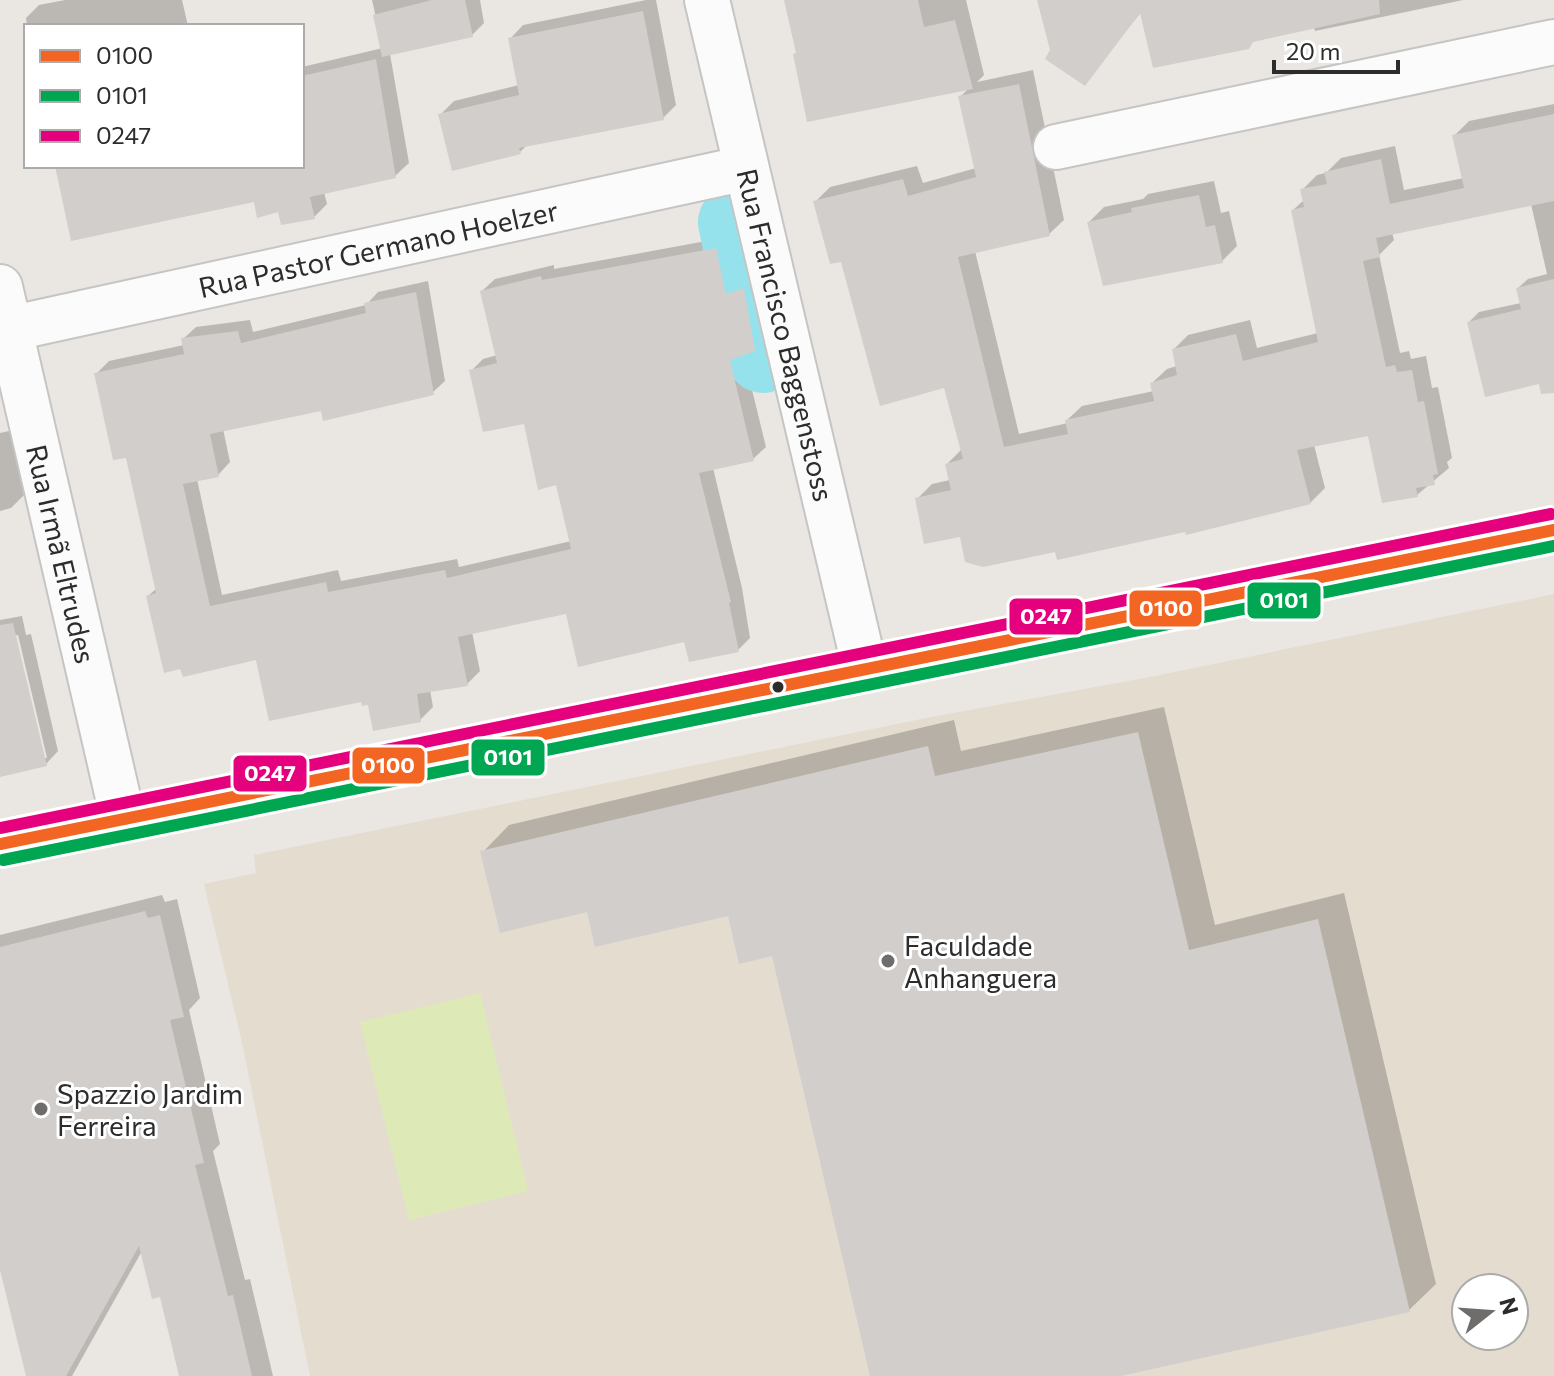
<svg xmlns="http://www.w3.org/2000/svg" width="1554" height="1376" viewBox="0 0 1554 1376" font-family="Commissioner,sans-serif">
<style>
.education{fill:#e5dcd0;fill-rule:evenodd}
.pitch{fill:#ddeab8}
.shadow{fill:#0003;fill-rule:evenodd}
.lines{fill:none;stroke-linecap:round;stroke-linejoin:round}
.river{stroke:#95e2ed;stroke-width:74}
.building{fill:#d1cecb}
.street-casing{stroke:#c6c5c5;stroke-width:48}
.secondary-casing{stroke:#c6c5c5;stroke-width:48}
.street{stroke:#fcfbfb;stroke-width:44}
.secondary{stroke:#fcfbfb;stroke-width:44}
.bus-1-casing{stroke:#fff;stroke-width:18}
.bus-2-casing{stroke:#fff;stroke-width:18}
.bus-3-casing{stroke:#fff;stroke-width:18}
.bus-1{stroke:#f26522;stroke-width:12}
.bus-2{stroke:#00a651;stroke-width:12}
.bus-3{stroke:#e5007d;stroke-width:12}
.bus-dot{fill:#2c2c2c;stroke:#fff;stroke-width:3}
.poi-dot{fill:#6e6d6c;stroke:#fff;stroke-width:3}
.labels{text-anchor:middle;dominant-baseline:central;stroke-width:6;stroke-linejoin:round;paint-order:stroke}
.street-label{font-size:28px;fill:#2c2c2c;stroke:#fff}
.poi-label{font-size:28px;fill:#2c2c2c;stroke:#fff;text-anchor:start}
.line-badge{stroke:#fff;stroke-width:3}
.badge-label{font-size:22px;text-anchor:middle;font-weight:bold;fill:#fff}
</style>
<rect width="100%" height="100%" fill="#eae6e2"/>
<!-- education -->
<path class="education" d="M1554,594V1376H310L241,1038L204,884L256,873L254,855L926,718L1150,677ZM1466,1288H1514V1336H1466Z"/>
<!-- pitch -->
<path class="pitch" d="M480,993L528,1191L409,1220L360,1022Z"/>
<!-- shadow -->
<path class="shadow" d="M65,0H182L188,26H27L26,18L39,5Z
M372,0H480L484,23L472,35L390,54L409,163L395,176L324,192L327,204L314,217L279,210L255,200L58,166H302V67L383,48Z
M646,0H656L676,105L663,118L527,145L520,152L440,115L454,101L519,85L510,39L523,25Z
M786,0H966L984,75L977,82L1033,70L1064,220L1049,234L975,251L1019,434L1068,423L1067,420L1082,406L1154,391L1152,383L1167,369L1177,366L1174,349L1188,335L1250,320L1257,348L1318,333L1293,210L1304,200L1302,190L1317,175L1326,173L1341,158L1395,146L1404,190L1464,178L1454,136L1469,121L1554,104V378L1469,322L1479,312L1521,303L1518,288L1528,279L1547,274L1531,204L1392,233L1394,240L1379,255L1400,353L1409,351L1411,359L1426,356L1432,388L1438,387L1452,458L1447,462L1449,468L1417,495L1369,433L1314,445L1325,488L1310,503L1187,530L1056,549L961,534L917,499L932,484L950,480L947,464L962,449L945,385L843,259L815,202L830,187L917,166L923,183L976,168L960,97L969,88L798,52Z
M1039,0H1463L1315,31L1314,27L1142,11L1084,83L1052,51Z
M1214,181L1221,213L1229,211L1237,246L1222,261L1089,222L1104,207L1143,199L1148,194Z
M728,237L738,283L756,277L766,337L753,349L743,353L766,447L753,459L713,468L742,588L750,638L738,650L567,612L472,632L480,671L467,684L430,690L433,707L420,720L258,658L148,596L157,588L127,455L97,373L109,361L184,345L183,339L196,327L250,320L253,332L366,305L378,292L428,281L445,381L432,393L322,409L223,429L230,462L218,475L197,479L222,595L338,570L341,581L457,559L459,567L571,541L558,482L525,421L471,371L483,359L497,355L482,291L495,279L554,265V269Z
M13,430L26,493L11,508L0,511V433Z
M22,616L26,635L31,634L58,751L46,764L0,775V620ZM18,635L47,758H43L14,636Z
M1164,707L1215,925L1344,893L1436,1284L1409,1310L1090,1376H872L773,954L730,913L589,909L483,852L509,825L954,720L961,751Z
M162,895L165,902L177,899L200,998L189,1010L220,1144L213,1151L245,1280L250,1279L273,1376H181L162,1295L142,1251L72,1376H28L0,1262V935Z"/>
<g class="lines">
<!-- river -->
<path class="river" d="M735,222L763,356"/>
</g>
<!-- building -->
<path class="building" d="M432,0H465L473,37L382,57L373,15Z
M784,0H918L924,27L955,20L973,89L807,122L793,54L796,53Z
M1037,0H1379L1380,14L1253,42L1249,49L1153,68L1140,13L1085,86L1045,59L1050,50Z
M643,11L664,120L519,148L521,154L452,171L438,114L519,95L508,38Z
M376,59L396,178L310,197L315,219L281,225L278,212L257,218L254,202L71,241L55,166H302V76Z
M1019,84L1050,236L958,257L1004,447L1068,434L1065,420L1154,401L1150,383L1177,375L1172,349L1236,334L1243,361L1318,342L1291,210L1304,207L1300,189L1327,184L1324,172L1381,159L1390,204L1464,188L1452,135L1554,114V201L1376,238L1380,257L1363,261L1386,367L1395,365L1397,372L1412,370L1418,402L1424,401L1438,474L1433,475L1435,485L1416,488L1418,497L1382,503L1368,436L1297,450L1311,504L1186,535L1185,532L1057,560L1055,552L983,567L965,562L960,537L924,544L915,498L951,490L945,464L963,459L944,388L880,406L841,262L830,264L813,201L903,179L908,196L976,177L958,96Z
M1199,195L1206,227L1215,225L1223,263L1103,286L1087,222L1132,212L1131,208Z
M716,248L726,294L744,288L755,351L730,360L754,461L699,473L731,602L729,603L739,652L689,662L684,642L578,667L566,614L458,637L468,686L417,694L421,722L373,731L368,705L362,706L361,702L269,721L256,660L183,677L180,669L164,673L146,596L156,593L126,458L113,460L94,373L184,354L181,338L238,331L241,343L366,313L364,303L416,292L434,395L323,421L321,411L210,434L219,477L183,484L210,606L326,582L328,592L445,570L447,578L571,549L556,485L538,490L524,424L483,432L469,370L497,363L480,291L541,276L542,280Z
M1554,279V393L1541,394L1539,384L1485,397L1467,322L1521,309L1516,288Z
M13,623L47,766L0,777V625Z
M1138,732L1189,950L1318,919L1410,1312L1121,1376H870L772,956L739,964L728,916L595,947L587,912L500,933L480,851L928,746L935,776Z
M145,911L148,918L160,915L184,1017L170,1020L204,1163L195,1165L228,1296L233,1295L252,1376H179L160,1297L152,1299L139,1246L66,1376H26L0,1270V947Z"/>
<g class="lines">
<!-- street casing -->
<g class="street-casing">
<g id="street">
<path id="s1" d="M707,0L865,669"/>
<path d="M1056,147L1554,42"/>
<path id="s2" d="M0,287L123,819"/>
<path id="s3" d="M9,329L746,168"/>
</g>
</g>
<!-- secondary casing -->
<g class="secondary-casing">
<path id="secondary" d="M0,844L1554,530"/>
</g>
<!-- street -->
<use href="#street" class="street"/>
<!-- secondary -->
<use href="#secondary" class="secondary"/>
<!-- bus-1 casing -->
<g class="bus-1-casing">
<path id="bus-1" d="M0,844L1554,530"/>
</g>
<!-- bus-2 casing -->
<g class="bus-2-casing">
<path id="bus-2" d="M3,860L1554,546"/>
</g>
<!-- bus-3 casing -->
<g class="bus-3-casing">
<path id="bus-3" d="M0,828L1551,514"/>
</g>
<!-- bus-1 -->
<use href="#bus-1" class="bus-1"/>
<!-- bus-2 -->
<use href="#bus-2" class="bus-2"/>
<!-- bus-3 -->
<use href="#bus-3" class="bus-3"/>
</g>
<!-- markers -->
<circle class="bus-dot" cx="778" cy="687" r="7"/>
<g class="poi-dot">
<circle cx="888" cy="961" r="8"/>
<circle cx="41" cy="1109" r="8"/>
</g>
<g class="labels">
<!-- street labels -->
<g class="street-label">
<text stroke="none"><textPath href="#s3" startOffset="378">Rua Pastor Germano Hoelzer</textPath></text>
<text stroke="none"><textPath href="#s1" startOffset="344">Rua Francisco Baggenstoss</textPath></text>
<text stroke="none"><textPath href="#s2" startOffset="274">Rua Irmã Eltrudes</textPath></text>
</g>
<!-- poi labels -->
<g class="poi-label">
<text x="904" y="945">Faculdade<tspan x="904" dy="32">Anhanguera</tspan></text>
<text x="57" y="1093">Spazzio Jardim<tspan x="57" dy="32">Ferreira</tspan></text>
</g>
</g>
<g class="line-badge">
<rect x="1246" y="581" width="76" height="39" rx="8" fill="#00a651"/>
<rect x="1128" y="589" width="75" height="39" rx="8" fill="#f26522"/>
<rect x="1008" y="597" width="76" height="39" rx="8" fill="#e5007d"/>
<rect x="470" y="738" width="76" height="39" rx="8" fill="#00a651"/>
<rect x="351" y="746" width="75" height="39" rx="8" fill="#f26522"/>
<rect x="232" y="754" width="76" height="39" rx="8" fill="#e5007d"/>
</g>
<g class="badge-label">
<text x="1284" y="608">0101</text>
<text x="1166" y="616">0100</text>
<text x="1046" y="624">0247</text>
<text x="508" y="765">0101</text>
<text x="388" y="773">0100</text>
<text x="270" y="781">0247</text>
</g>
<!-- legend -->
<rect x="24" y="24" width="280" height="144" fill="#ffffff" stroke="#ababab" stroke-width="2"/>
<rect x="40" y="50" width="40" height="12" fill="#f26522" stroke="#ababab" stroke-width="2"/>
<text x="96" y="64" font-size="24" fill="#2c2c2c">0100</text>
<rect x="40" y="90" width="40" height="12" fill="#00a651" stroke="#ababab" stroke-width="2"/>
<text x="96" y="104" font-size="24" fill="#2c2c2c">0101</text>
<rect x="40" y="130" width="40" height="12" fill="#e5007d" stroke="#ababab" stroke-width="2"/>
<text x="96" y="144" font-size="24" fill="#2c2c2c">0247</text>
<!-- north arrow -->
<g transform="translate(1490 1312) rotate(73)"><circle r="38" fill="#ffffff" stroke="#ababab" stroke-width="2"/>
<path d="M0-6L14 30L0 20L-14 30Z" fill="#6e6d6c"/>
<text y="-12" font-size="22" font-weight="bold" text-anchor="middle" fill="#2c2c2c">N</text>
</g>
<!-- scale -->
<path d="M1274 60v12h124v-12" fill="none" stroke="#2c2c2c" stroke-width="4"/>
<text x="1286" y="60" font-size="24" fill="#2c2c2c" stroke="#ffffff" stroke-width="6" paint-order="stroke">20 m</text>
</svg>
